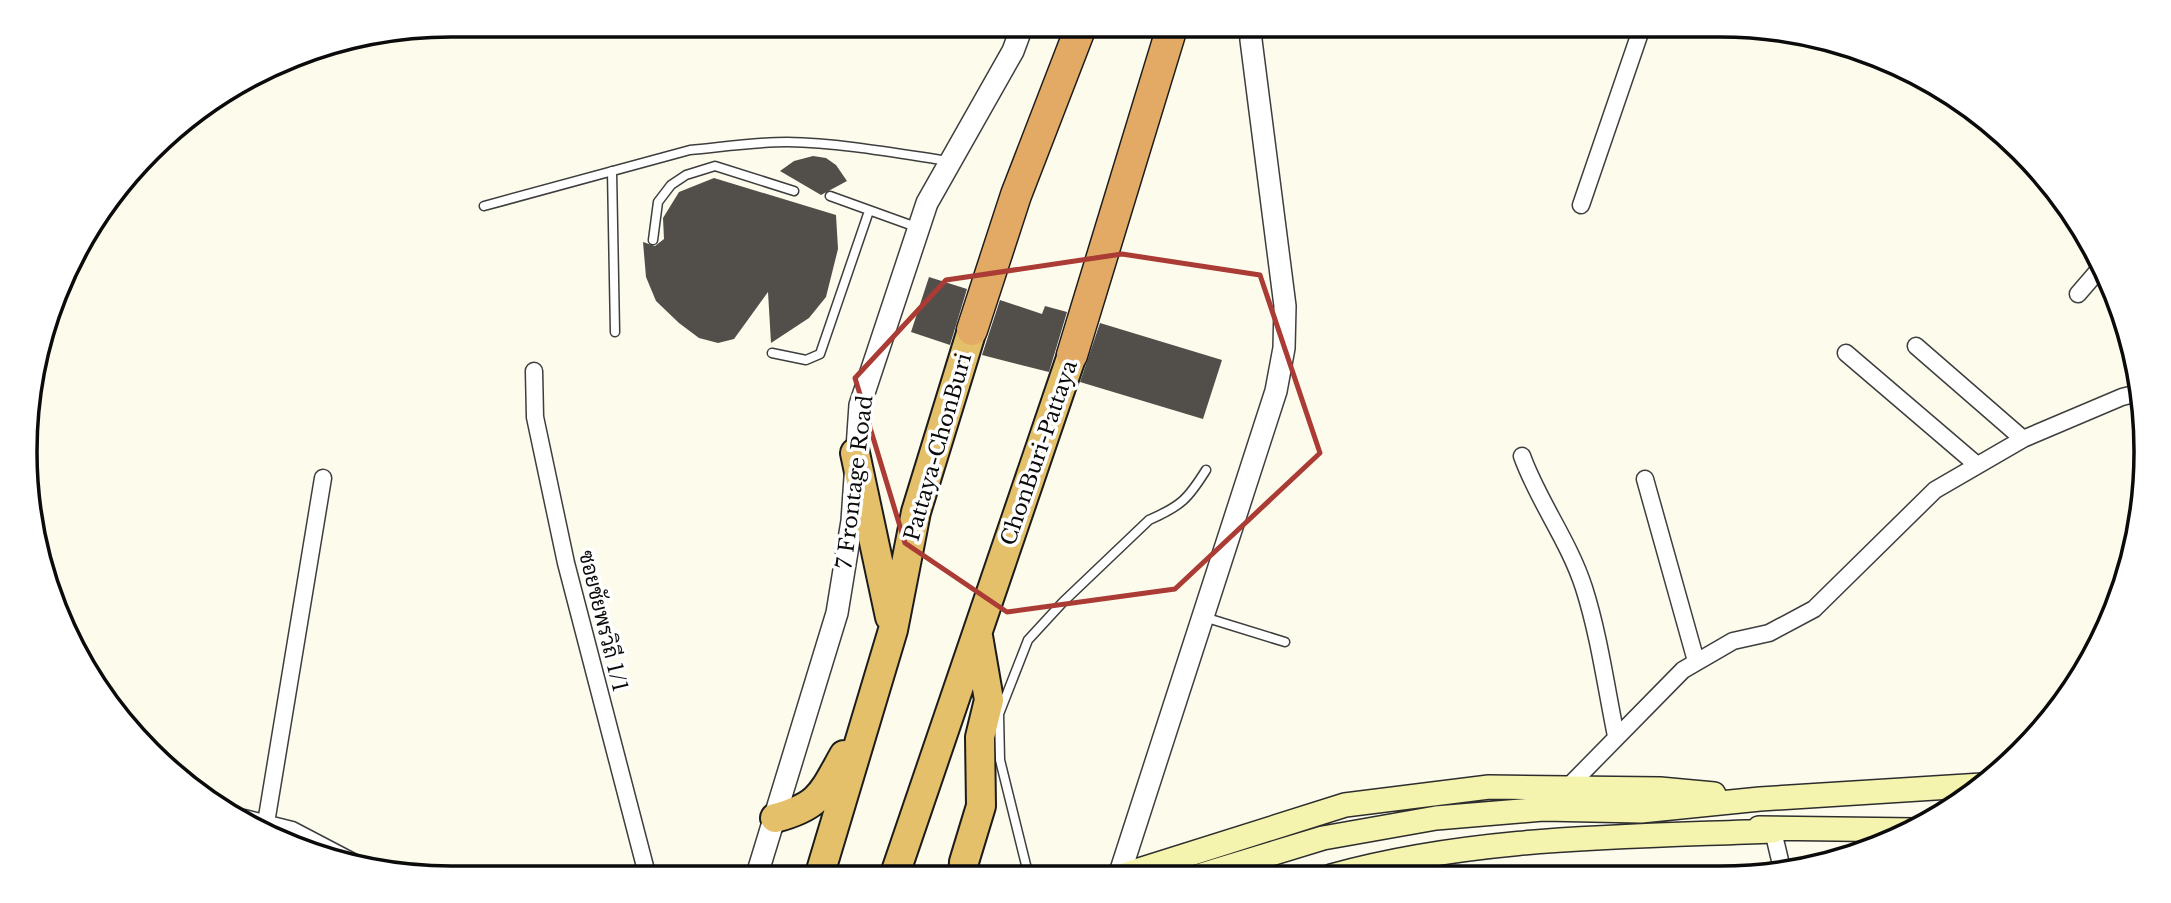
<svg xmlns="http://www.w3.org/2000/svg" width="2171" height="903" viewBox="0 0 2171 903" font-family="'Libre Baskerville',Sarabun,serif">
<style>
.building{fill:#524e49}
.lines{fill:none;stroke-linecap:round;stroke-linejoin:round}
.service-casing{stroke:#3e3e3e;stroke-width:11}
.minor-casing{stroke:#3e3e3e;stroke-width:19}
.tertiary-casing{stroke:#3e3e3e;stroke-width:24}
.secondary-casing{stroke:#2d2d2d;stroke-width:26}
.trunk-casing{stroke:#1c1c1c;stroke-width:32}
.motorway-casing{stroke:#1c1c1c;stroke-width:33}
.service{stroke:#fff;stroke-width:8}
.minor{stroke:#fff;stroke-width:16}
.tertiary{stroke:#fff;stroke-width:21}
.secondary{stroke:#f5f4ae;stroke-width:23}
.trunk{stroke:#e5c06a;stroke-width:28}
.motorway{stroke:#e2aa64;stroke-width:30}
.marked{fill:none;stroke:#aa3b35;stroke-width:5;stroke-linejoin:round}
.labels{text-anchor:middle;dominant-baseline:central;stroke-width:7;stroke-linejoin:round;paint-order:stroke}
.street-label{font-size:21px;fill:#0b0b0b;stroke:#fff}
.rim{fill:none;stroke:#0b0b0b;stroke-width:3.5}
</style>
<rect width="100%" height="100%" fill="#fdfbec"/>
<!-- building -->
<path class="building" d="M813,156L826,158L836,165L847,181L821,195L780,171L794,161Z
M714,178L836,215L838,249L826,297L809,318L771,343L768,292L734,339L718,343L699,338L679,323L656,301L646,277L643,242L655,246L664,239L663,218L679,192Z
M929,277L967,289L950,345L911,332Z
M1000,300L1042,314L1045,306L1067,312L1049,372L982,355Z
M1100,323L1222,360L1203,419L1080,382Z"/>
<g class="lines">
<!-- service casing -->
<g class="service-casing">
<path id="service" d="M612,171L615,332
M830,196L916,227
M484,206L690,150C722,147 755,142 787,142C841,143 895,153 948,161
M653,240L658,202L671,185L686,175L715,166L794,191
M772,353L806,360L820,354L869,211
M1204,617L1285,642
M1029,877L1000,760L999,714L1028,640L1063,602L1149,520C1181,506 1188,499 1206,470"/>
</g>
<!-- minor casing -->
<g class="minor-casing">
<path id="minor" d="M1581,205L1643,24
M2078,294L2103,265
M1916,346L2023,439
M1846,353L1977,465
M534,371L535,417L566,563L648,878
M1522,456C1538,501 1569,541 1584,588C1599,635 1606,687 1616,736
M1645,479L1696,661
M1568,787L1683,670L1733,641L1769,633L1814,609L1935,490L2023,439L2122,397L2138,393
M244,818L292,830L355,863
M266,823L323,478
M1773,831L1783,873"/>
</g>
<!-- tertiary casing -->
<g class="tertiary-casing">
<path id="tertiary" d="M1119,876L1276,391L1284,348L1285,306L1251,40L1252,24
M756,878L837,613L852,521L860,405L927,203L1013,51L1023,24"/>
</g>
<!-- secondary casing -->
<g class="secondary-casing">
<path id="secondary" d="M1759,828L1915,830
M1198,876L1323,838L1436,818L1543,809L1641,811L1760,799L1982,785
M1331,876C1475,836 1624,837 1773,831
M1117,877L1345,805L1489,787L1660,789L1714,794"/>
</g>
<!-- trunk casing -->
<g class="trunk-casing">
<path id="trunk" d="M855,453L890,617
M775,818C820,806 822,794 844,755
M819,877L893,630L916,512L972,330
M894,877L1072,355
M963,877L964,862L981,806L980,737L989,700L978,636"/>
</g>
<!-- motorway casing -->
<g class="motorway-casing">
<path id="motorway" d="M972,330L1016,195L1082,24
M1072,355L1173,24"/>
</g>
<!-- service -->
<use href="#service" class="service"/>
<!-- minor -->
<use href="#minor" class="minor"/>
<!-- tertiary -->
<use href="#tertiary" class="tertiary"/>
<!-- secondary -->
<use href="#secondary" class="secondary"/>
<!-- trunk -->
<use href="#trunk" class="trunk"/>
<!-- motorway -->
<use href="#motorway" class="motorway"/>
</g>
<!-- marked area -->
<path class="marked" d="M1122,254L1260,275L1320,453L1175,589L1007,612L905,543L855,378L946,280Z"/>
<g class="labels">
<!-- street labels -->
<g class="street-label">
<text transform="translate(938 447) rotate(-74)">Pattaya-ChonBuri</text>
<text transform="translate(1039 453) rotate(-71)">ChonBuri-Pattaya</text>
<text transform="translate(855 482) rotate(-83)">7 Frontage Road</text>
<text transform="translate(603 621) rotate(76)">ซอยชัยพรวิถี 1/1</text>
</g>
</g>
<!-- crop -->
<path d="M0 0H2171V903H0ZM451 37H1720A414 414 0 0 1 2134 451V452A414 414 0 0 1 1720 866H451A414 414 0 0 1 37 452V451A414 414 0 0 1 451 37Z" fill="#fff" fill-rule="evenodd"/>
<path class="rim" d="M451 37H1720A414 414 0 0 1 2134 451V452A414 414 0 0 1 1720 866H451A414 414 0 0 1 37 452V451A414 414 0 0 1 451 37Z"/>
</svg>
